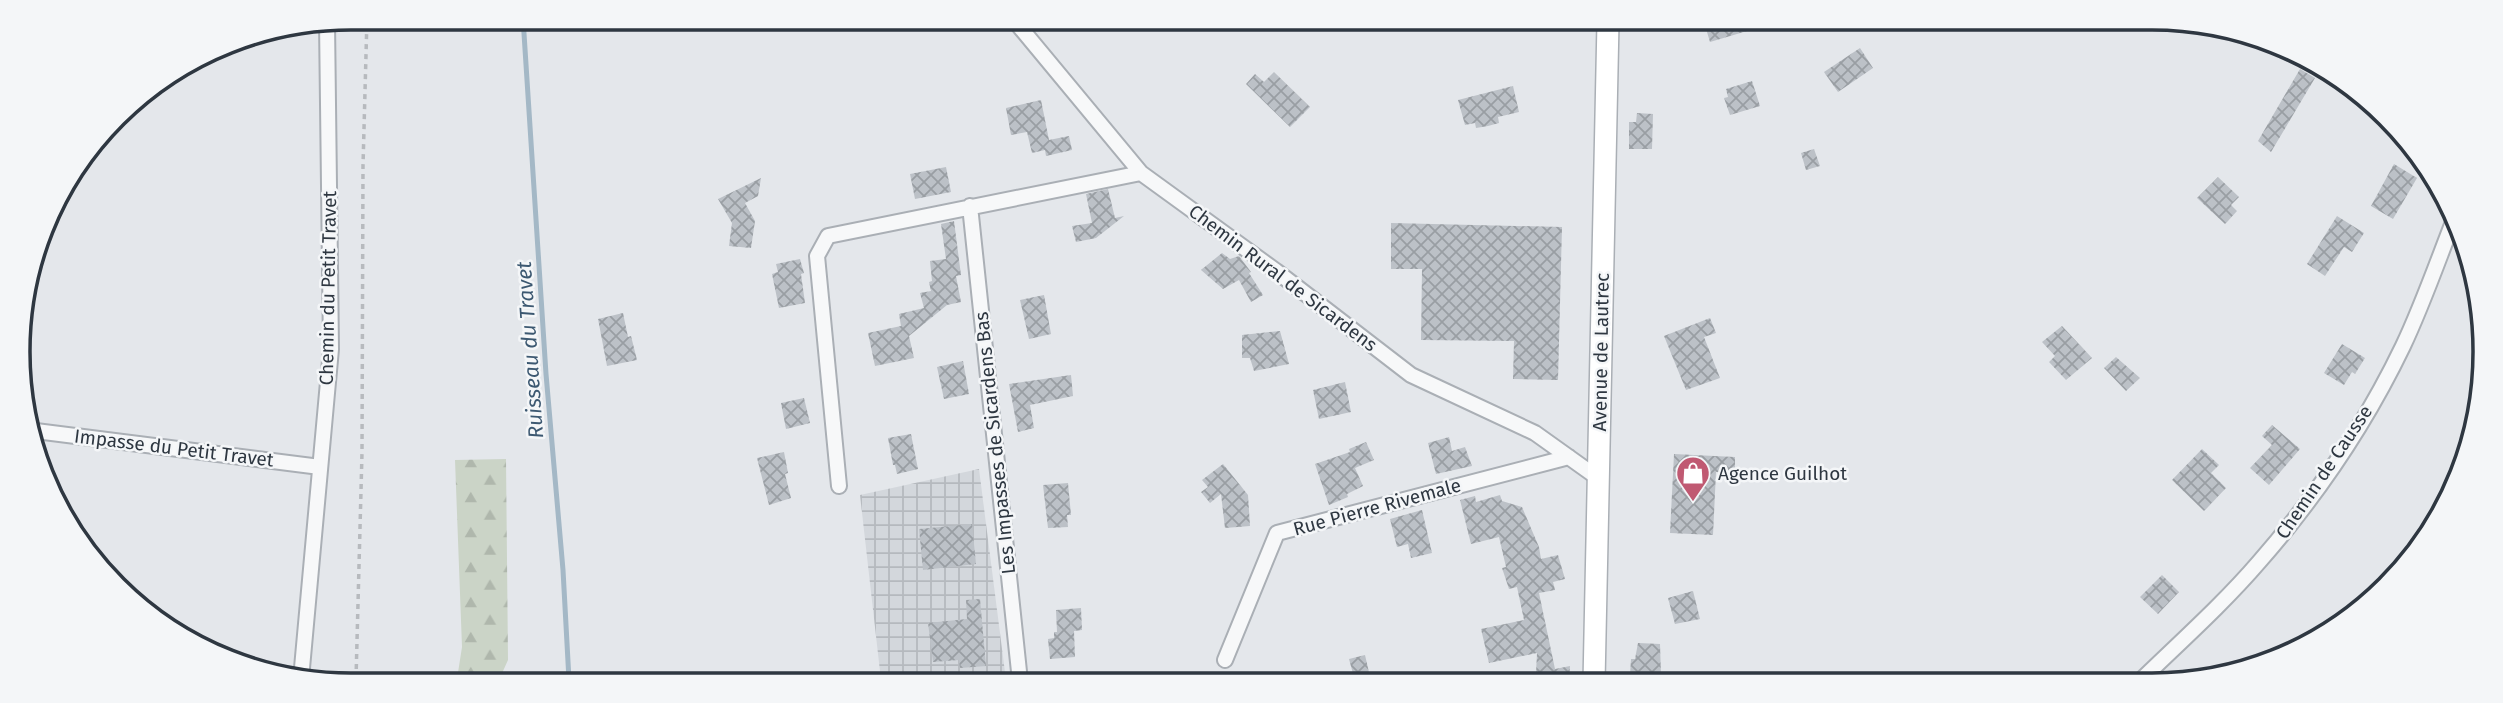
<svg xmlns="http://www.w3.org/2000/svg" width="2503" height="703" viewBox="0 0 2503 703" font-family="'Fira Sans',sans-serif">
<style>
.industrial{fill:url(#industrial-grid)}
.forest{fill:url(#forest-firs)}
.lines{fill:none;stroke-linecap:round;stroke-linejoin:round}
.stream{stroke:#a4b8c6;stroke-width:5}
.building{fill:url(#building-cross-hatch)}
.minor-casing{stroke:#aaafb5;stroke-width:18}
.secondary-casing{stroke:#aaafb5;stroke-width:24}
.path{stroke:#b7babe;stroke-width:3.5;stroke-dasharray:5 5;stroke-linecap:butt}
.minor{stroke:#f7f8f9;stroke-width:14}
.secondary{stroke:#fff;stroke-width:21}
.labels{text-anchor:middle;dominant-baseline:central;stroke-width:5;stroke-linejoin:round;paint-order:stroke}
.street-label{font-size:19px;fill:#2e3741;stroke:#f4f6f8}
.poi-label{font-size:19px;fill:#2e3741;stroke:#f4f6f8;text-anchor:start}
.water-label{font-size:21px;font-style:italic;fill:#3c5871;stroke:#f4f6f8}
.rim{fill:none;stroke:#2e3741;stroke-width:3.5}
</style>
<defs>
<pattern id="industrial-grid" width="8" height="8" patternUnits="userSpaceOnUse" patternTransform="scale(1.75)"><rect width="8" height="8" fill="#d3d7dc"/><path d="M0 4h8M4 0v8" fill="none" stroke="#b5b9be"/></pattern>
<pattern id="forest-firs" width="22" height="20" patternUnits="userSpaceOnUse" patternTransform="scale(1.75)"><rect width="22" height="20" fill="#cbd4c7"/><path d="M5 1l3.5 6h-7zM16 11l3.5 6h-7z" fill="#afb7ac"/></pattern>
<pattern id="building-cross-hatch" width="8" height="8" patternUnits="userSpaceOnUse" patternTransform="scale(1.75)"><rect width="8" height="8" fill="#bcc1c7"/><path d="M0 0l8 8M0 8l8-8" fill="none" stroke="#999ea3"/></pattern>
</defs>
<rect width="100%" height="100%" fill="#e4e7eb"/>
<!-- industrial -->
<path class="industrial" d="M979,469L1006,680H881L860,495Z"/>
<!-- forest -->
<path class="forest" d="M506,459L508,660L499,680L457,679L462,647L455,460Z"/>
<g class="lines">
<!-- stream -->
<path class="stream" d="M523,18L546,374L563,570L569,680"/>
</g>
<!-- building -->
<path class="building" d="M1704,22H1764V26L1710,42Z
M1860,48L1873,68L1838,92L1824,72Z
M2300,69L2315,78L2271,152L2258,141Z
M1274,72L1310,107L1290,127L1246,84L1255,74L1264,82Z
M1752,81L1760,106L1730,115L1724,98L1728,97L1726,89Z
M1513,86L1519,112L1498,117L1499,123L1488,126L1476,128L1475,123L1465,125L1458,100Z
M1041,100L1049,140L1069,136L1072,150L1046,156L1045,150L1032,153L1027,132L1011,135L1006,108Z
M1637,113L1653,114L1652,149H1629V122H1636Z
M1814,149L1820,166L1806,170L1801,153Z
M2394,164L2417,178L2393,219L2371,206Z
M946,167L951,192L915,199L910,174Z
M2218,177L2239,197L2231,205L2237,211L2225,224L2197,198Z
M761,178L758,196L745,203L755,221L751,248L729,246L732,223L718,199Z
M1108,189L1115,218L1124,216L1096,238L1076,242L1072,226L1092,223L1086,194Z
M2337,216L2364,233L2352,252L2344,247L2325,276L2307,264Z
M954,221L961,275L956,276L961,302L947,305L909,336L914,358L875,366L868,333L901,326L899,314L924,308L920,293L931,291L929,282L932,281L930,261L946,259L941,224Z
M1391,223L1562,227L1558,380L1513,379L1514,341L1421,340L1422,269H1391Z
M1222,253L1230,259L1239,256L1251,272L1249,273L1263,295L1251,302L1239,280L1223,289L1201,270Z
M800,259L804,273L801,274L805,303L779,308L772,274L778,272L776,264Z
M1044,295L1051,334L1029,339L1020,300Z
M623,313L628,337L631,336L637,360L607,366L598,319Z
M1710,318L1716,333L1704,337L1720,378L1686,390L1664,336Z
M2062,326L2092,358L2066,380L2049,362L2055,356L2042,342Z
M1280,331L1289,364L1254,371L1250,358H1242V335Z
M2342,344L2365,358L2355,374L2352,372L2344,385L2324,373Z
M2116,357L2140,378L2126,391L2104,368Z
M963,361L969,394L944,399L937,367Z
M1071,375L1073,396L1030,405L1034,428L1018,432L1009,384Z
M1345,382L1351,412L1319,419L1313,390Z
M804,398L810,423L786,429L781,403Z
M2272,425L2300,449L2269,485L2250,468L2272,445L2262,436Z
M911,434L918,469L897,474L895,465H893L888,438Z
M1449,437L1452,451L1465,447L1472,466L1436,474L1428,443Z
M1366,442L1374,460L1355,468L1363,486L1347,494L1348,497L1329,505L1315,464L1350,452L1349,449Z
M2202,449L2219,465L2211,473L2226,488L2204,511L2172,480Z
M784,452L788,473L785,474L791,498L769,505L757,458Z
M1674,454L1735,457V473L1716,472L1713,535L1670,533Z
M1223,464L1248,495L1250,526L1225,528L1221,494L1210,503L1201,492L1208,487L1202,480Z
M1068,483L1071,515H1067L1068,527L1048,528L1043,485Z
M1500,495L1502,501L1522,507L1539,547L1541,559L1558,555L1565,579L1553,582L1555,590L1539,593L1555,669L1570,666L1569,682L1527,681L1526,675L1536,673L1537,653L1489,663L1481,629L1524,620L1517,587L1509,589L1502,568L1506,567L1499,537L1471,544L1460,500L1475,496L1476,502Z
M1422,510L1432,553L1411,558L1408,544L1397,547L1390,519Z
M972,524L976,564L923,570L919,529Z
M2162,575L2179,592L2158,614L2140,597Z
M1693,591L1700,619L1675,624L1668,598Z
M980,599L986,666L960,668L959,660L933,662L928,623L967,619L966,600Z
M1081,608L1082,630L1074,631L1075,657L1050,659L1048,639L1054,638V632H1057L1056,610Z
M1638,643L1660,644L1661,676L1630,675L1631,659H1635Z
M1365,655L1371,681H1355L1349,659Z"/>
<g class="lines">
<!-- minor casing -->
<g class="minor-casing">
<path id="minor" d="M1014,20L1141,173L1276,271L1411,375L1535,433L1598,478
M970,206L1020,681
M28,430L320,467
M839,486L817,256L828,236L1141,173
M1225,660L1277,533L1569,457
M301,679L331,349L327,22
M2138,683C2179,643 2222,605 2259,562C2315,498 2366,423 2403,346C2422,306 2437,263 2453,222"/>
</g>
<!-- secondary casing -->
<g class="secondary-casing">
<path id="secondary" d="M1594,682L1608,22"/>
</g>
<!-- path -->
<path class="path" d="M356,679L362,453L363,166L367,18"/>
<!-- minor -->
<use href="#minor" class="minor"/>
<!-- secondary -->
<use href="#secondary" class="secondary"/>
</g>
<!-- icons -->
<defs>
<g id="shop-pin" transform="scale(1.75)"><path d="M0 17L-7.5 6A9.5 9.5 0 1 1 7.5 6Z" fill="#c05972" stroke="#f4f6f8"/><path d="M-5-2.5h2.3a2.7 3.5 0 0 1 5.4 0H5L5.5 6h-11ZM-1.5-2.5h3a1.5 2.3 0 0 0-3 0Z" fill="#fff"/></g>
</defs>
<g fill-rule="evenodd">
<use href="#shop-pin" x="1693" y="473"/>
</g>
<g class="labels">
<!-- street labels -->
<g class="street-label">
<text transform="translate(1283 278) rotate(37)">Chemin Rural de Sicardens</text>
<text transform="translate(328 288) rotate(-89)">Chemin du Petit Travet</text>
<text transform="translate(1601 352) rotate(-89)">Avenue de Lautrec</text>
<text transform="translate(995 443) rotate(-96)">Les Impasses de Sicardens Bas</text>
<text transform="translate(174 448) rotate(7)">Impasse du Petit Travet</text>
<text transform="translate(2324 472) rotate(-56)">Chemin de Causse</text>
<text transform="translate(1377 507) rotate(-15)">Rue Pierre Rivemale</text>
</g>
<!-- poi labels -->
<g class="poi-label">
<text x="1718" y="473">Agence Guilhot</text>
</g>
<!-- water labels -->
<g class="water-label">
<text transform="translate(530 350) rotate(-94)">Ruisseau du Travet</text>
</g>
</g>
<!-- crop -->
<path d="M0 0H2503V703H0ZM351 30H2152A321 321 0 0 1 2473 351V352A321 321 0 0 1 2152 673H351A321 321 0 0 1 30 352V351A321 321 0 0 1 351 30Z" fill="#f4f6f8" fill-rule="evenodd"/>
<path class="rim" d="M351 30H2152A321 321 0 0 1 2473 351V352A321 321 0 0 1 2152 673H351A321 321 0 0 1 30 352V351A321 321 0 0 1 351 30Z"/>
</svg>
